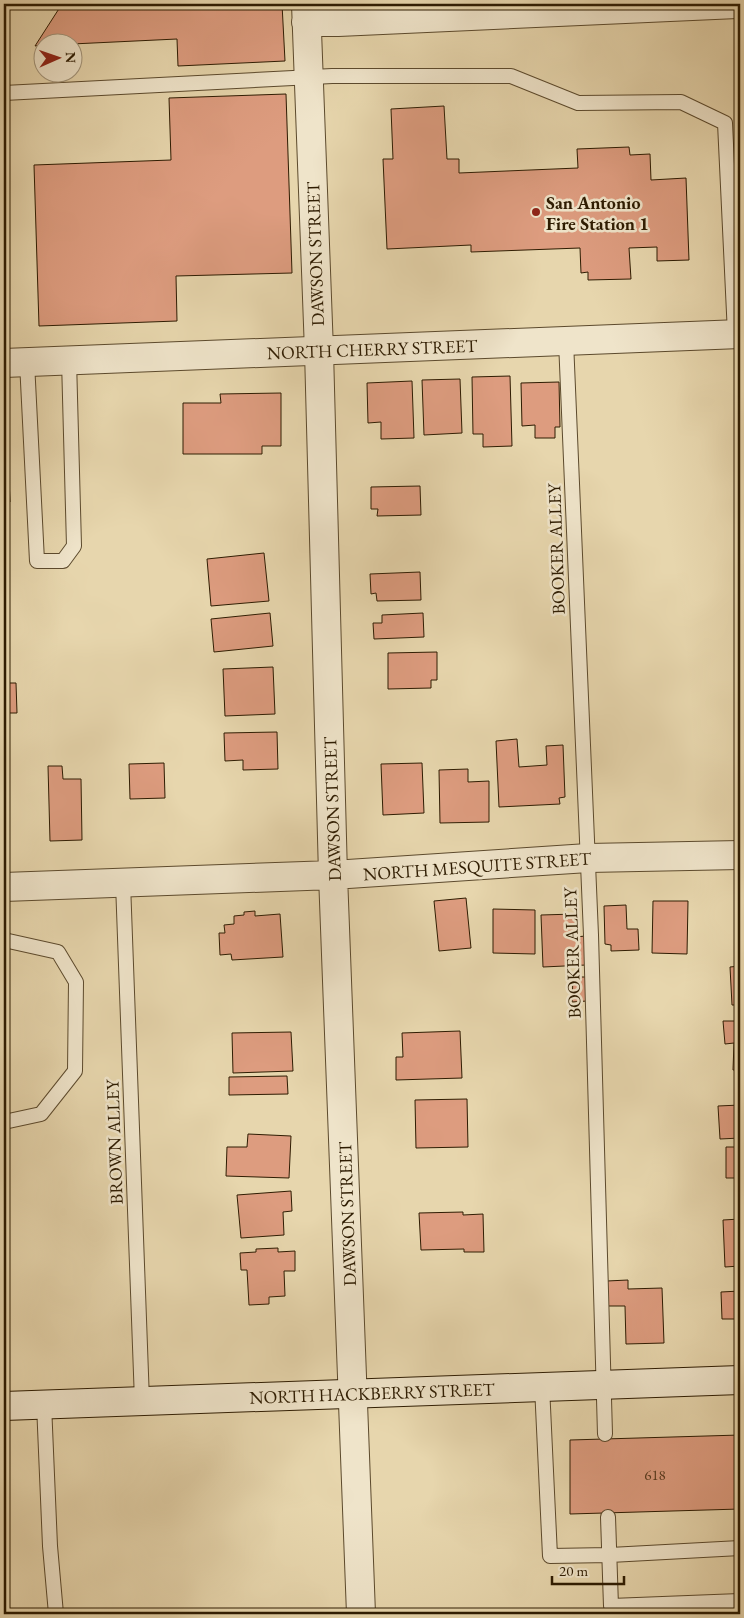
<svg xmlns="http://www.w3.org/2000/svg" width="744" height="1618" viewBox="0 0 744 1618" font-family="'EB Garamond',serif">
<style>
.building{fill:#dd9c7f;stroke:#2e1c02}
.lines{fill:none;stroke-linecap:round;stroke-linejoin:round}
.service-casing{stroke:#5c4a2d;stroke-width:16}
.minor-casing{stroke:#5c4a2d;stroke-width:30}
.tertiary-casing{stroke:#5c4a2d;stroke-width:30}
.secondary-casing{stroke:#2e1c02;stroke-width:30}
.service{stroke:#efe4ca;stroke-width:14}
.minor{stroke:#efe4ca;stroke-width:28}
.tertiary{stroke:#efe4ca;stroke-width:28}
.secondary{stroke:#efe4ca;stroke-width:28}
.poi-dot{fill:#8f2418;stroke:#efe4ca;stroke-width:2}
.labels{text-anchor:middle;dominant-baseline:central;stroke-width:5;stroke-linejoin:round;paint-order:stroke}
.number-label{font-size:15px;fill:#5a3c21}
.poi-label{font-size:18px;font-weight:bold;fill:#2e1c02;stroke:#efe4ca;text-anchor:start}
.street-label{font-size:18px;fill:#2e1c02;stroke:#efe4ca}
</style>
<rect width="100%" height="100%" fill="#e7d6ad"/>
<filter id="stains"><feTurbulence type="fractalNoise" baseFrequency=".004" numOctaves="4"/><feColorMatrix values="0 0 0 0 .2 0 0 0 0 .09 0 0 0 0 .02 0 0 0 .5 -.17"/></filter>
<radialGradient id="worn" r=".72"><stop offset=".6" stop-color="#630" stop-opacity="0"/><stop offset="1" stop-color="#630" stop-opacity=".3"/></radialGradient>
<!-- building -->
<path class="building" d="M62,4H282L285,61L178,66L177,39L72,44V42H42V45L35,46Z
M286,94L292,273L176,276L177,321L39,326L34,165L171,160L169,98Z
M444,106L447,159H459V173L578,168L577,149L629,147L630,155L650,154L651,180L686,178L689,260L657,261V247L629,248L631,279L588,280V272L581,273L580,248L471,252V245L387,249L383,159H393L391,109Z
M510,376L512,446L483,447V434H473L472,377Z
M460,379L462,433L424,435L422,380Z
M412,381L414,438L381,439V422L368,423L367,383Z
M559,382L560,427H555V438H535V425L522,426L521,383Z
M281,393V446H262V454H183V403H221L220,394Z
M4,407H6L10,502L4,503Z
M420,486L421,515L377,516L378,509H371V487Z
M264,553L269,601L211,606L207,559Z
M420,572L421,600L377,601L376,593L371,594L370,574Z
M270,613L273,646L214,652L211,619Z
M423,613L424,637L374,639L373,623H382V615Z
M437,652V680H431V688L388,689V653Z
M273,667L275,714L225,716L223,669Z
M4,683H16L17,713H4Z
M277,732L278,769L243,770V760L225,761L224,733Z
M517,739L519,767L547,765L546,746L563,745L565,797L559,798L560,804L499,807L496,741Z
M164,763L165,798L130,799L129,764Z
M422,763L424,813L383,815L381,764Z
M48,766H62L63,779H81L82,840L50,841Z
M468,769V782L489,781V822L440,823L439,770Z
M466,898L471,948L439,951L434,901Z
M653,901H688L687,954L652,953Z
M626,905L627,929H638L639,950L611,951V945L605,944L604,906Z
M493,909L535,910V954L493,953Z
M255,911V916L280,914L283,957L232,960L231,954L220,955L219,933H225L224,925L234,924V916L244,915V912Z
M575,914L576,937L585,936L586,965L543,967L541,915Z
M740,966V1005H732L730,967Z
M573,977H587V1001L572,1002Z
M723,1021H740V1070H733L734,1043L725,1044Z
M460,1031L462,1078L396,1080V1057H403L402,1033Z
M291,1032L293,1071L233,1073L232,1033Z
M287,1076L288,1094L229,1095V1077Z
M467,1099L468,1147L416,1148L415,1100Z
M740,1105V1138L720,1139L718,1106Z
M248,1134L291,1136L289,1178L226,1176L227,1147H247Z
M726,1147H740V1178H726Z
M291,1191L292,1211L283,1212L284,1235L241,1238L237,1195Z
M463,1212V1215L483,1214L484,1252H464V1249L421,1250L419,1213Z
M740,1219V1266L725,1267L723,1220Z
M278,1248V1252L295,1251V1271H284L285,1296L269,1297V1304L249,1305L247,1270H241L240,1253L256,1252V1249Z
M628,1280V1289L662,1288L664,1343L626,1344L625,1306H607V1281Z
M740,1291V1319H722L721,1292Z
M740,1435V1509L570,1514V1440Z"/>
<g class="lines">
<!-- service casing -->
<g class="service-casing">
<path id="service" d="M4,93L332,76H511L578,103L681,102L725,123L735,334
M566,341L591,935L605,1434
M27,362L37,561H63L74,546L69,360
M123,883L142,1401
M4,940L58,952L76,982L75,1071L41,1114L4,1122
M542,1386L550,1556L610,1555L740,1548
M44,1404L50,1546L56,1614
M608,1517L611,1606L740,1601"/>
</g>
<!-- minor casing -->
<g class="minor-casing">
<path id="minor" d="M306,4L319,351L333,875L361,1614
M306,22H338L737,4
M4,887L333,875L588,858L740,855"/>
</g>
<!-- tertiary casing -->
<g class="tertiary-casing">
<path id="tertiary" d="M4,363L740,334"/>
</g>
<!-- secondary casing -->
<g class="secondary-casing">
<path id="secondary" d="M4,1406L740,1380"/>
</g>
<!-- service -->
<use href="#service" class="service"/>
<!-- minor -->
<use href="#minor" class="minor"/>
<!-- tertiary -->
<use href="#tertiary" class="tertiary"/>
<!-- secondary -->
<use href="#secondary" class="secondary"/>
</g>
<!-- markers -->
<circle class="poi-dot" cx="536" cy="212" r="5"/>
<g class="labels">
<!-- number labels -->
<g class="number-label">
<text x="655" y="1474">618</text>
</g>
<!-- poi labels -->
<g class="poi-label">
<text x="546" y="202">San Antonio<tspan x="546" dy="21">Fire Station 1</tspan></text>
</g>
<!-- street labels -->
<g class="street-label">
<text transform="translate(315 254) rotate(-92)">DAWSON STREET</text>
<text transform="translate(372 349) rotate(-2)">NORTH CHERRY STREET</text>
<text transform="translate(556 549) rotate(-92)">BOOKER ALLEY</text>
<text transform="translate(332 809) rotate(-92)">DAWSON STREET</text>
<text transform="translate(477 866) rotate(-4)">NORTH MESQUITE STREET</text>
<text transform="translate(572 953) rotate(-92)">BOOKER ALLEY</text>
<text transform="translate(114 1142) rotate(-92)">BROWN ALLEY</text>
<text transform="translate(347 1214) rotate(-92)">DAWSON STREET</text>
<text transform="translate(372 1393) rotate(-2)">NORTH HACKBERRY STREET</text>
</g>
</g>
<!-- margin -->
<rect width="744" height="1618" fill="none" stroke="#e7d6ad" stroke-width="20"/>
<rect x="5" y="5" width="734" height="1608" fill="none" stroke="#2e1c02" stroke-width="2.5"/>
<rect x="10" y="10" width="724" height="1598" fill="none" stroke="#2e1c02"/>
<!-- north arrow -->
<g transform="translate(58 58) rotate(88)"><circle r="24" fill="#efe4ca" stroke="#a2947a"/>
<path d="M0-4L9 19L0 12L-9 19Z" fill="#8f2418"/>
<text y="-8" font-size="14" font-weight="bold" text-anchor="middle" fill="#2e1c02">N</text>
</g>
<!-- scale -->
<path d="M552 1576v8h72v-8" fill="none" stroke="#2e1c02" stroke-width="2.5"/>
<text x="559" y="1576" font-size="15" fill="#2e1c02" stroke="#efe4ca" stroke-width="4" paint-order="stroke">20 m</text>
<rect width="100%" height="100%" filter="url(#stains)"/>
<rect width="100%" height="100%" fill="url(#worn)"/>
</svg>
